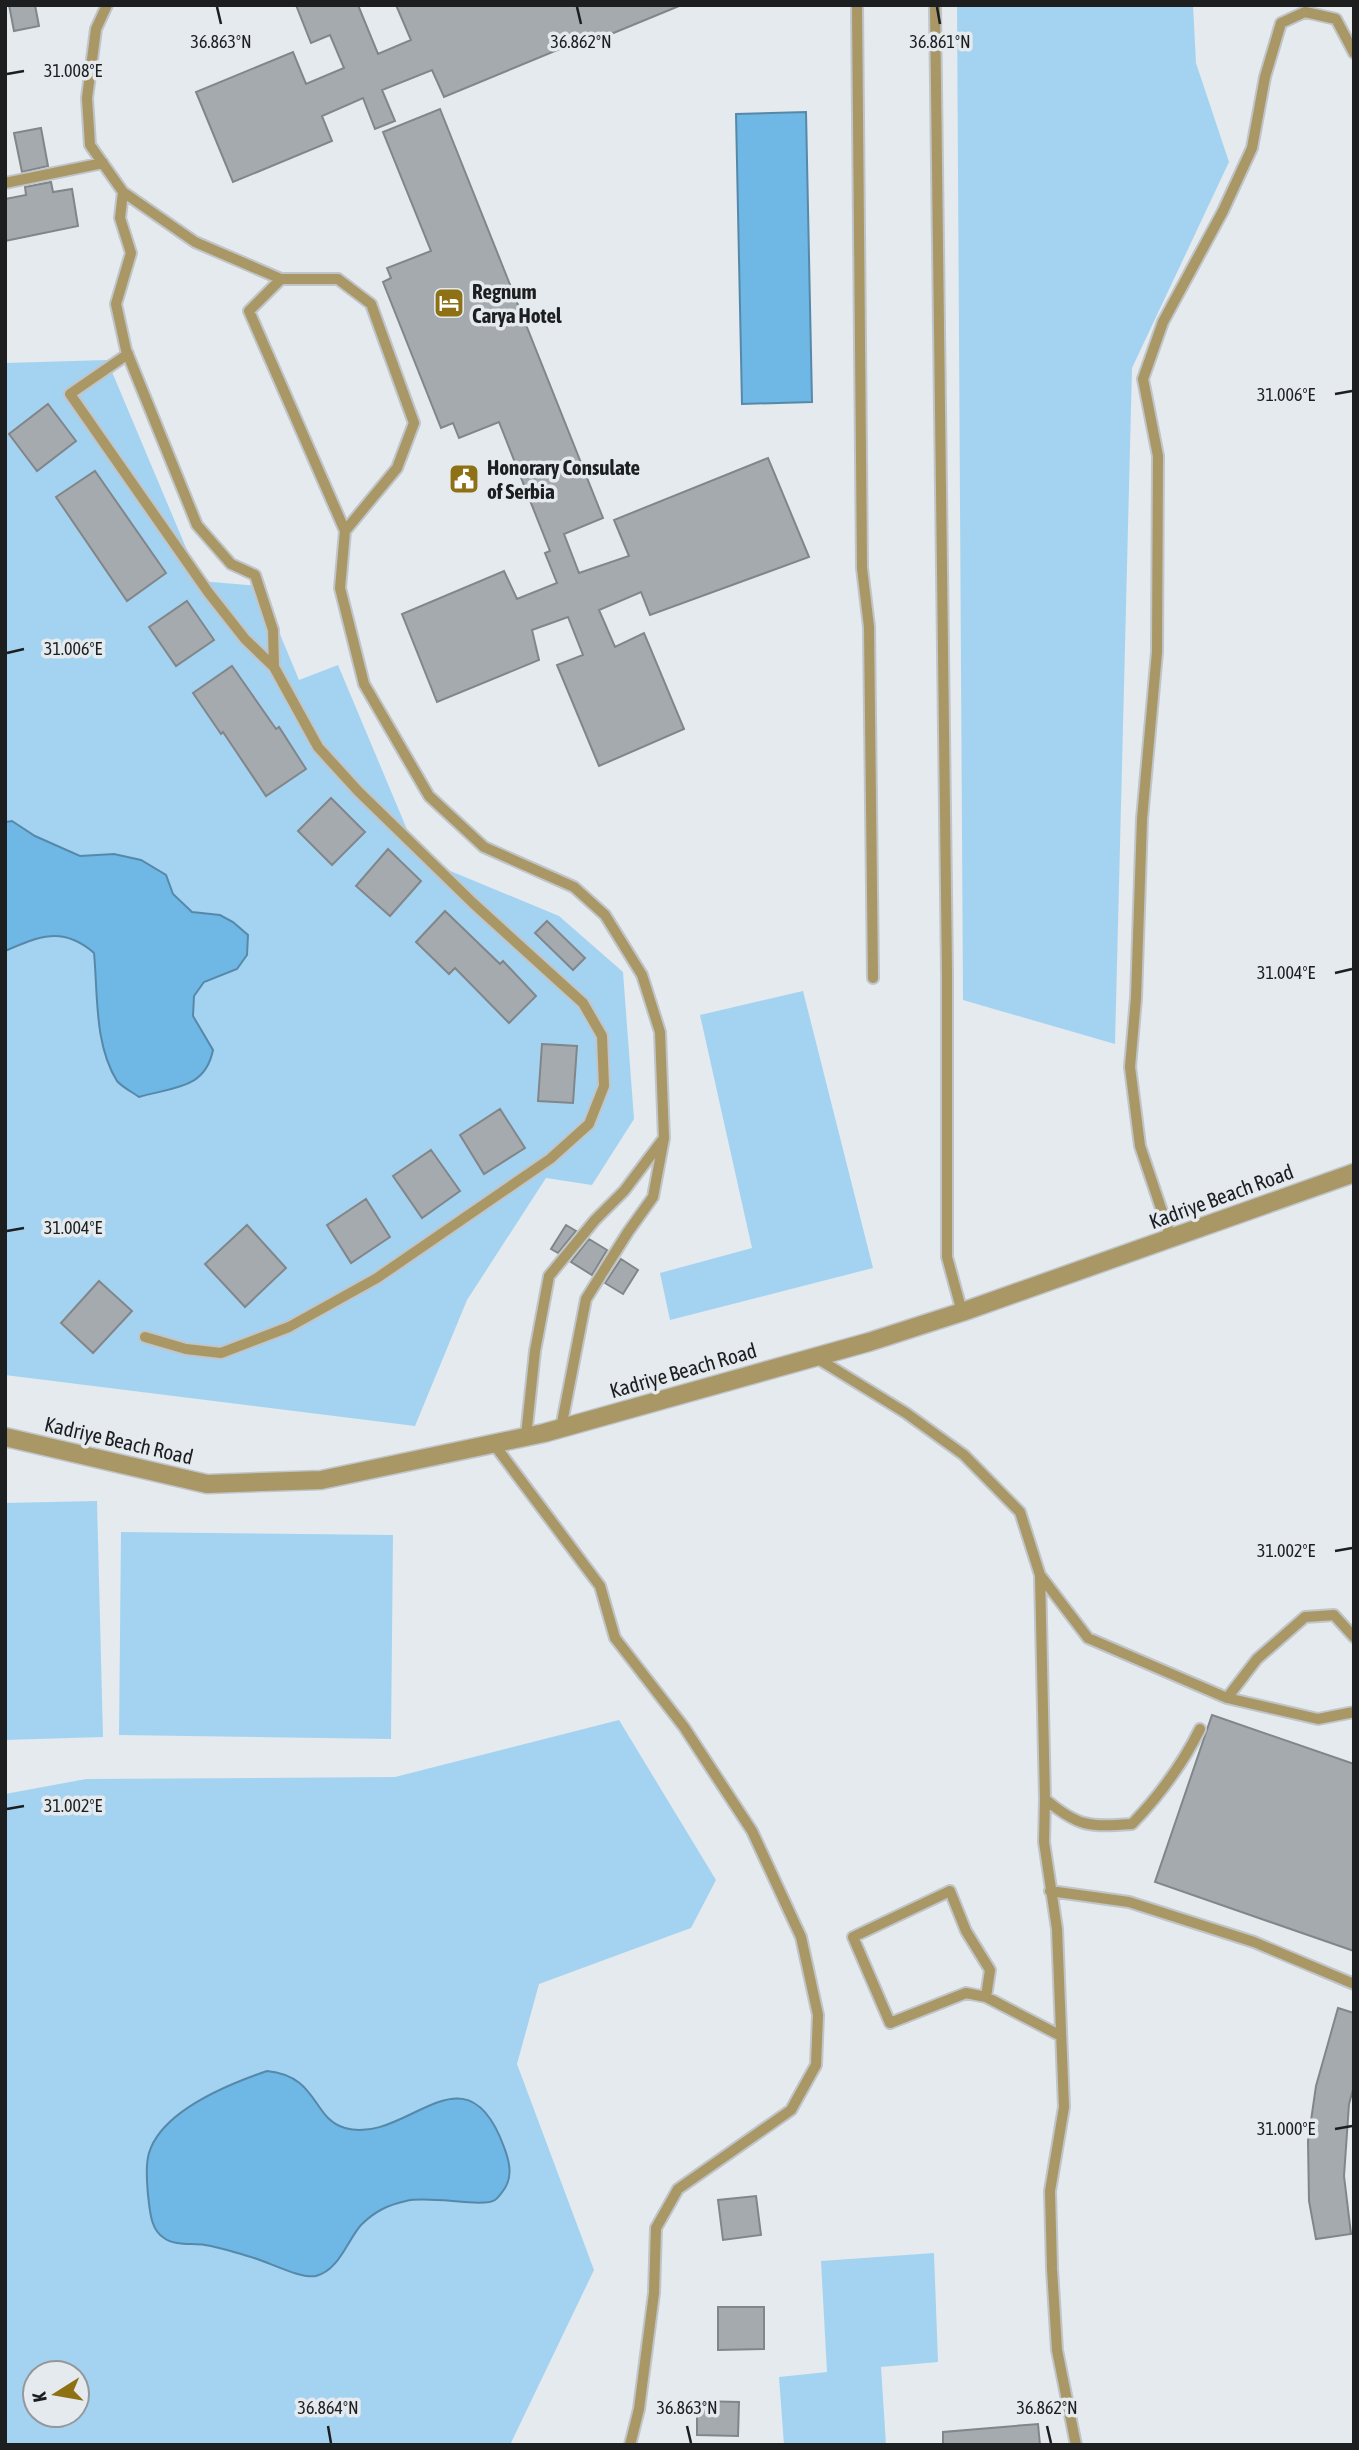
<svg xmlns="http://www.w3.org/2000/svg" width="1359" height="2450" viewBox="0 0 1359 2450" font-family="'Asap Condensed',sans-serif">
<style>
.green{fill:#a4d3f1;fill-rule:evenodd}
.water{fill:#6fb7e4;stroke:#5689a9;stroke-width:2}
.building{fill:#a5aaae;stroke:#81868a;stroke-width:2}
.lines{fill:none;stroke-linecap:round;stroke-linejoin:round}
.lane-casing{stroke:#c0c5c9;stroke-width:14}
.street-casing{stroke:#c0c5c9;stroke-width:21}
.lane{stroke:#a99765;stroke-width:10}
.street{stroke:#a99765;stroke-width:18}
.ticks{fill:none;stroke:#1c1e20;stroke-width:2.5}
.labels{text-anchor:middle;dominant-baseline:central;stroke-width:7;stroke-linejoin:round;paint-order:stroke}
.poi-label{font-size:21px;font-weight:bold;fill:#1c1e20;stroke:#e4eaee;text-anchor:start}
.street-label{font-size:21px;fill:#1c1e20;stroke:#e4eaee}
.ticks-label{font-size:18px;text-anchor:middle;fill:#1c1e20;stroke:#e4eaee;stroke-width:7;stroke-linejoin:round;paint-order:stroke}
</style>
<rect width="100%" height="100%" fill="#e4eaee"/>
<!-- green -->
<path class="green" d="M957,5H1193L1196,63L1229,162L1132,368L1115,1044L963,1000Z
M107,360L200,581L260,586L299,680L338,665L419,858L559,916L623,972L634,1119L592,1185L546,1178L467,1300L415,1426L5,1375V363Z
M803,991L873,1268L670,1320L660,1273L752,1248L700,1015Z
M97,1501L103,1737L5,1740V1503Z
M121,1532L393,1535L391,1739L119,1735Z
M619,1720L716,1880L691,1928L539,1984L517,2064L594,2270L510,2445H5V1794L86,1779L395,1777ZM35,2373H77V2415H35Z
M934,2253L938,2362L881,2367L886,2445H784L779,2377L827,2372L821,2261Z"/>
<!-- water -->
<path class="water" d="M806,112L812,402L742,404L736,114Z
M12,821L35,836L80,856L114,854L141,860L166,875L173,894L192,912L220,915L233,922L248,935L247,955L237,969L204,982L194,996L193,1016L213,1050C205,1090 172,1087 139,1097C132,1092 122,1087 117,1081C94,1044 98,994 94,953C63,926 39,936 5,951V822Z
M267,2071C319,2076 312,2119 345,2128C406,2146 465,2040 504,2147C509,2160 513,2175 505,2188C503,2191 498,2198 495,2200C483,2208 429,2195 406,2201C388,2205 375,2211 361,2225C347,2241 339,2270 316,2276C300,2279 269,2262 251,2257C236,2253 220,2247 205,2245C191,2243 175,2246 164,2238C150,2229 150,2210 148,2195C147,2182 145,2166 149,2153C162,2110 229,2084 267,2071Z"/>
<!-- building -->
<path class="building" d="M9,5H35L39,26L14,31Z
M296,5H358L378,54L411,40L396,5L679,6L582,46L579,41L444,97L432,70L382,90L395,121L375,129L363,98L322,116L332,141L233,182L196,92L293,52L306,84L344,68L330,35L311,43Z
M440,109L603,518L564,534L579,573L629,556L614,520L768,458L809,557L650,615L641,592L599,610L615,647L644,633L684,729L599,766L557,665L583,655L568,617L532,630L539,660L437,702L402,614L504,571L517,599L557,583L545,553L550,551L499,422L459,438L453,423L441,428L383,282L391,278L387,268L431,251L383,132Z
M41,128L48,166L22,172L14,133Z
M51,182L53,192L72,189L78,226L5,241V199L26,195L25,187Z
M48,404L76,441L37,471L9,434Z
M95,471L166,573L127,601L56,497Z
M187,601L214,640L176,666L149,627Z
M232,666L276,729L279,727L306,769L266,796L223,732L221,734L193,693Z
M331,798L365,832L332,865L298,831Z
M388,849L421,881L390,916L356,886Z
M445,911L500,964L503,961L536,996L509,1023L455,968L449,974L416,942Z
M547,921L585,958L573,970L535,933Z
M542,1044L577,1046L573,1103L538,1101Z
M500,1109L525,1148L484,1174L460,1135Z
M431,1150L460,1191L422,1218L393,1176Z
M366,1199L390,1237L351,1263L327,1225Z
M247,1225L286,1268L245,1307L205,1264Z
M566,1225L576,1231L558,1253L551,1249Z
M589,1239L607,1250L592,1275L571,1262Z
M621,1259L638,1270L623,1294L605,1283Z
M99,1281L132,1311L93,1353L61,1323Z
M1212,1715L1354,1764V1951L1155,1882Z
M1338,2008L1354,2013V2086L1349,2104L1344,2176L1351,2234L1316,2239L1309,2201L1308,2141L1316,2086Z
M756,2196L761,2235L723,2240L718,2200Z
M718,2307H764V2349L718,2350Z
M697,2401L739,2402L738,2436L697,2435Z
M1038,2424L1040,2445H943V2432Z"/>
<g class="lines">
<!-- lane casing -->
<g class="lane-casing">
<path id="lane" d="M107,5L96,29L87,98L90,145L123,192L195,242L281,279
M857,5L862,568L869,627L873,978
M935,5L947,973V1257L962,1312
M5,183L103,163
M123,192L120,218L131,253L116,304L126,350L197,525L231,564L255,575L273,630L274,667L318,747L358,791L474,904L583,1003L602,1036L604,1086L589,1124L550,1159L377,1278L289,1327L221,1353L186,1349L145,1337
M128,354L70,394L208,592L245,639L274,667
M345,531L249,311L281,279H338L371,304L414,423L397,468L345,531L340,588L364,684L429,796L484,847L574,887L605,915L642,975L660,1032L664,1138
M1171,1238L1140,1146L1130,1067L1136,998L1142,819L1157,652L1158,456L1143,379L1163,322L1223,211L1252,148L1265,77L1281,23L1305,12L1336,19L1354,53
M815,1357L906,1413L964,1455L1020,1512L1040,1575L1045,1799C1078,1827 1089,1827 1132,1824C1160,1795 1182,1765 1200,1729
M526,1436L535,1351L549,1276L595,1220L624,1191L664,1138L653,1197L628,1232L586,1299L561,1428
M493,1443L600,1586L615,1638L684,1727L752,1831L801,1937L818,2015L816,2065L791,2110L678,2189L656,2228L654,2293L639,2409L630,2445
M1040,1575L1088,1638L1227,1698L1318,1719L1354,1712
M1227,1698L1257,1659L1305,1617L1334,1615L1354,1637
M1045,1799L1044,1842L1057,1929L1064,2107L1050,2191L1052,2269L1057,2350L1076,2445
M1050,1891L1129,1902L1254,1942L1354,1984
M986,1997L990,1970L966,1931L950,1891L853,1937L890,2023L966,1993L986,1997L1061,2036"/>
</g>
<!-- street casing -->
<g class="street-casing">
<path id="street" d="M5,1437L207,1484L321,1480L544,1433L869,1342L962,1312L1354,1173"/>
</g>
<!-- lane -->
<use href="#lane" class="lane"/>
<!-- street -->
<use href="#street" class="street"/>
</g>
<!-- ticks -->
<path class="ticks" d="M217,7L221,24M577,7L581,24M937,7L940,24M7,74L24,71M1335,394L1352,391M7,653L24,649M1335,973L1352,969M7,1231L24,1228M1335,1551L1352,1548M7,1809L24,1806M1335,2129L1352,2126M328,2426L331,2443M687,2426L691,2443M1047,2426L1051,2443"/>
<!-- icons -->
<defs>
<g id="hotel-square" transform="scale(1.575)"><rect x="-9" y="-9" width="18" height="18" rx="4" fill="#8e7115" stroke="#e4eaee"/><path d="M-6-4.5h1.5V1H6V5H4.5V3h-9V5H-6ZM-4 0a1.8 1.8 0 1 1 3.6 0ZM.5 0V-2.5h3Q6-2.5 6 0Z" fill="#fff"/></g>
<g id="civic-square" transform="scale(1.575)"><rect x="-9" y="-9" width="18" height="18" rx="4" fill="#8e7115" stroke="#e4eaee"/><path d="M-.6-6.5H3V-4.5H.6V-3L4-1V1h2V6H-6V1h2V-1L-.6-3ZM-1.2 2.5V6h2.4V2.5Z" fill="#fff"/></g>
</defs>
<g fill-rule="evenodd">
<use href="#hotel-square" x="449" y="303"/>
<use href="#civic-square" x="464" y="479"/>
</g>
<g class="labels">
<!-- poi labels -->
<g class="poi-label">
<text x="472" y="291">Regnum<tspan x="472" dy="24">Carya Hotel</tspan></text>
<text x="487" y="467">Honorary Consulate<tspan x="487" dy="24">of Serbia</tspan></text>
</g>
<!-- street labels -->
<g class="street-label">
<text transform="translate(1221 1196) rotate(-20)">Kadriye Beach Road</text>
<text transform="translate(683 1370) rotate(-16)">Kadriye Beach Road</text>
<text transform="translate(119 1440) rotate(13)">Kadriye Beach Road</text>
</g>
</g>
<g class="ticks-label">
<text x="221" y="48">36.863°N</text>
<text x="581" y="48">36.862°N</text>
<text x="940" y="48">36.861°N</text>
<text x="73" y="77">31.008°E</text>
<text x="1286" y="401">31.006°E</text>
<text x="73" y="655">31.006°E</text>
<text x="1286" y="979">31.004°E</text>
<text x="73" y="1234">31.004°E</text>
<text x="1286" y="1557">31.002°E</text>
<text x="73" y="1812">31.002°E</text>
<text x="1286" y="2135">31.000°E</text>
<text x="328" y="2414">36.864°N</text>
<text x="687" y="2414">36.863°N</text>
<text x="1047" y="2414">36.862°N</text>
</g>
<!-- border -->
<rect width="1359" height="2450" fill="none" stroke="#1c1e20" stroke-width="14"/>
<!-- north arrow -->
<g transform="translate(56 2394) rotate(259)"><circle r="33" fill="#e4eaee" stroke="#94989c" stroke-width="2"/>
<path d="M0-5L12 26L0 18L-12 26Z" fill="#8e7115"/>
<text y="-10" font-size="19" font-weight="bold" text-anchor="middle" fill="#1c1e20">K</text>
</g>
</svg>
